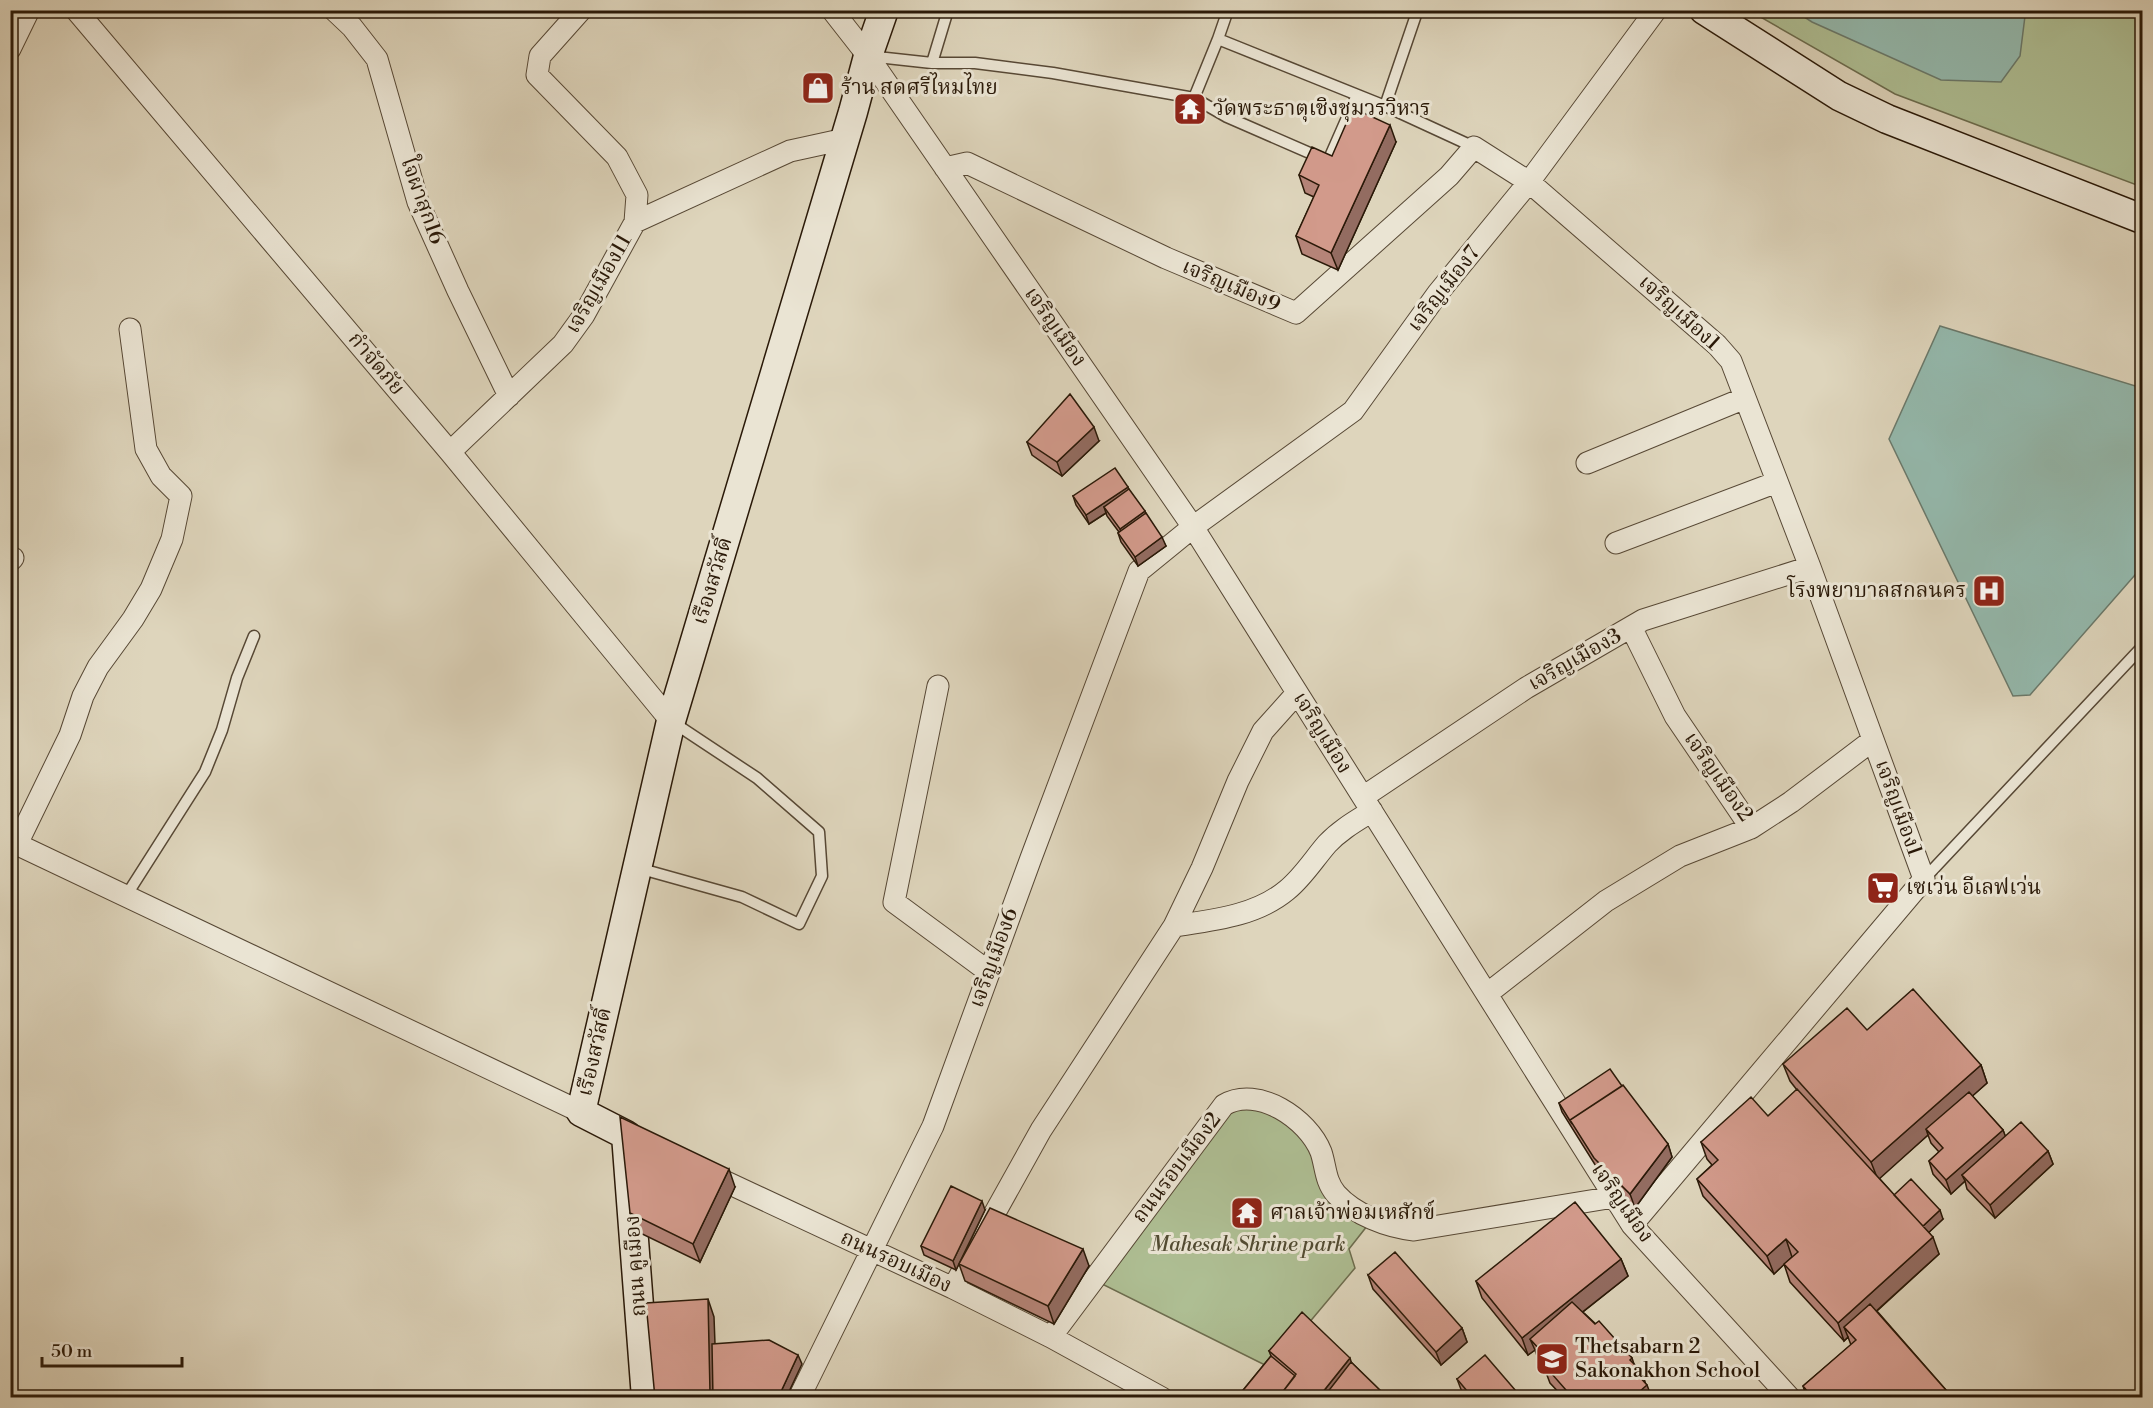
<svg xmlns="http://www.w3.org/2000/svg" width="2153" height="1408" viewBox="0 0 2153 1408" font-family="'Libre Bodoni','Noto Serif Thai',serif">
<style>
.green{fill:#aebe93;stroke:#6c6c4e;stroke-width:1.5}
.water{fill:#94b9ad;stroke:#6a796b;stroke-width:1.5}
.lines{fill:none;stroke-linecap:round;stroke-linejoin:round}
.lane-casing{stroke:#574835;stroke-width:13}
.street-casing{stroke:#574835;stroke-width:23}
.secondary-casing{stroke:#2a1908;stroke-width:31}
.lane{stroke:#eae4d3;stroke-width:10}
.street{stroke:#eae4d3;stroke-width:21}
.secondary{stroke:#eae4d3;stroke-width:28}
.wall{fill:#b58478;stroke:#2a1908;stroke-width:1.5}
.shaded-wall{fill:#936c61;stroke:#2a1908;stroke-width:1.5}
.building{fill:#d29a8b;stroke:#2a1908;stroke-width:1.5}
.labels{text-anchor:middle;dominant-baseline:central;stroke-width:6;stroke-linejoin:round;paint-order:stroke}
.poi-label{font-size:21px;fill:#2a1908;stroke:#eae4d3;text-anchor:start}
.street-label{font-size:21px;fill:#2a1908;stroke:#eae4d3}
.park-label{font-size:21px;font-style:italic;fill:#524b32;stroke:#eae4d3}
</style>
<rect width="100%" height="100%" fill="#ded5bc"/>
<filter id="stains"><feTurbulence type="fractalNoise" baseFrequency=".00333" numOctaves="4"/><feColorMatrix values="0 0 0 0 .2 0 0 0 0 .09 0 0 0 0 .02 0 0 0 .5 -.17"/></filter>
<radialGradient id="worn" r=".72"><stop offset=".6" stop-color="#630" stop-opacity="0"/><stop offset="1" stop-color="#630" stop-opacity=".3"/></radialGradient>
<!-- green -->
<path class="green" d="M1750,11H2142V187L1895,94Z
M1238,1098L1281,1107L1311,1137L1328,1183L1371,1221L1349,1249L1355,1268L1271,1368L1098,1282Z"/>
<!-- water -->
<path class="water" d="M2021,11L2025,16L2020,56L2001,82L1941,80L1812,22L1795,11Z
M1940,326L2142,388V567L2030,695L2013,696L1889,439Z"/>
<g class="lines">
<!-- lane casing -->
<g class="lane-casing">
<path id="lane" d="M1218,39L1228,10
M868,56L932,63H975L1053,73L1194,98L1218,39L1385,106L1474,147
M932,63L948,10
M1194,98L1227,117L1328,161L1357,95
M1385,106L1417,12L1413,10
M638,868L742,897L799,924L822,876L819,832L757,778L674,723
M1924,879L2142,647
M126,896L205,772L222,730L237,678L254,636"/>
</g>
<!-- street casing -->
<g class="street-casing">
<path id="street" d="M76,10L450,452L671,721
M334,10L352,27L377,59L418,202L458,291L509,396
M581,10L540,56L537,75L617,157L637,195L635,222
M832,10L868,56L1193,527L1632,1225L1790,1398
M10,49L29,10
M945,168L967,163L1166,258L1296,313L1449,176L1474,147L1529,182L1717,345L1731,361L1810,567L1924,879L1632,1225
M450,452L563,344L584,315L635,222L790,151L845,139
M1587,463L1745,398
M1616,543L1777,482
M10,561L13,558
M1631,627L1675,716L1751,828L1791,802L1873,740
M938,686L894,902L989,972
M1363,797L1526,688L1643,620L1810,567
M10,841L581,1112
M17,844L70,735L83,696L98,667L133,619L151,589L172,539L181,496L161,476L146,449L130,329
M1174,926C1213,920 1256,916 1287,890C1303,877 1314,859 1327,844C1340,830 1356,821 1372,811
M1487,994L1606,901L1680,856L1751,828
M711,1175L953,1288L1051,1337L1162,1398
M953,1288L1041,1130L1174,926L1202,868L1238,781L1263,731L1297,693
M1051,1337L1224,1105C1258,1085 1308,1119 1321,1152C1326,1167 1325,1181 1336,1194C1355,1215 1387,1227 1414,1230L1614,1197
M799,1398L933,1126L1031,858L1139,571L1193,527L1353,411L1438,293L1529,182L1656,10"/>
</g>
<!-- secondary casing -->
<g class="secondary-casing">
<path id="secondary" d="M1704,10L1839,96L1887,119L2142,219
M646,1398L626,1135L581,1112L671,721L853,112L868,56L884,10"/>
</g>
<!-- lane -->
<use href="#lane" class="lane"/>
<!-- street -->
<use href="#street" class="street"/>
<!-- secondary -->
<use href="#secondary" class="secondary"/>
</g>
<!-- wall -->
<path class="wall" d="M1396,142L1338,270L1302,254L1296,236L1314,197L1305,193L1299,175L1332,156Z
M1099,441L1062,476L1032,455L1027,442Z
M1129,490L1146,514L1166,546L1138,566L1121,542L1118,533L1119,532L1107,516L1106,513L1089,524L1076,505L1073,496Z
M1867,1030L1981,1065L1987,1083L1972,1096L2003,1130L2005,1136L2048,1151L2053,1164L1995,1218L1967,1189L1965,1181L1951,1194L1933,1174L1929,1161L1939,1152L1931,1143L1928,1135L1879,1178L1894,1195L1943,1219L1929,1232L1939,1254L1877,1311L1953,1398H1807L1803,1386L1851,1345L1848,1337L1844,1341L1790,1282L1784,1264L1774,1274L1703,1196L1697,1179L1712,1165L1707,1159L1701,1142L1768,1116L1797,1090L1790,1081L1783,1064Z
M1622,1086L1668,1144L1672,1157L1635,1208L1599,1171L1562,1112L1559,1103Z
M735,1187L700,1262L636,1231L630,1213Z
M985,1210L963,1256L1089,1266L1054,1324L965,1281L959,1264L956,1270L924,1255L921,1246Z
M1621,1259L1628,1276L1583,1312L1632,1358L1634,1364L1645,1383L1652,1398H1564L1550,1383L1542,1362L1537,1356L1535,1350L1528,1355L1482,1298L1476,1281Z
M1368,1275L1462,1328L1467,1342L1441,1365L1373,1289Z
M1269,1351L1351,1362L1388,1398H1241L1240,1394L1271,1356Z
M1457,1379L1522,1398H1466L1462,1392Z"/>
<!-- shaded-wall -->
<path class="shaded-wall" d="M1390,125L1396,142L1338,270L1331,253Z
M1094,427L1099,441L1062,476L1057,462Z
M1128,487L1131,496L1104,507L1106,513L1089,524L1086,515Z
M1145,511L1148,520L1123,538L1120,529Z
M1162,537L1166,546L1138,566L1135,557Z
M1981,1065L1987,1083L1930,1134L1926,1129L1928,1135L1878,1180L1871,1162Z
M2003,1130L2008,1143L1962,1175L1965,1181L1951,1194L1946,1180Z
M1668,1144L1672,1157L1635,1208L1630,1194Z
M2048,1151L2053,1164L1995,1218L1990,1205Z
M729,1169L735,1187L700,1262L693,1244Z
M982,1201L985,1210L956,1270L953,1261Z
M1940,1210L1943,1219L1924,1237L1921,1228Z
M1933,1237L1939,1254L1851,1334L1844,1327L1848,1337L1844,1341L1838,1323Z
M1786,1239L1792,1257L1774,1274L1767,1256Z
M1083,1249L1089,1266L1054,1324L1048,1306Z
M1621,1259L1628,1276L1538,1347L1530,1339L1535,1350L1528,1355L1522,1338Z
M708,1299L714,1317L717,1398H709Z
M1462,1328L1467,1342L1441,1365L1436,1352Z
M798,1355L802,1364L786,1398H778Z
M1350,1358L1354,1371L1333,1398H1318Z
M1642,1372L1646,1385H1647L1652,1398H1632L1638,1375Z"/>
<!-- building -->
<path class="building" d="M1353,108L1390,125L1331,253L1296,236L1319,185L1299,175L1312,147L1332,156Z
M1070,394L1094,427L1057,462L1027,442Z
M1115,468L1128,487L1086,515L1073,496Z
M1129,489L1145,511L1120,529L1104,507Z
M1146,513L1162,537L1135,557L1118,533Z
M1913,989L1981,1065L1871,1162L1783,1064L1847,1008L1867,1030Z
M1610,1069L1622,1086L1570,1120L1572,1124L1559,1103Z
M1623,1085L1668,1144L1630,1194L1594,1158L1570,1120Z
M1797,1089L1933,1237L1838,1323L1784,1264L1798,1252L1786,1239L1767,1256L1697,1179L1718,1160L1701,1142L1751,1097L1768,1116Z
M1969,1092L2003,1130L1946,1180L1929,1161L1943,1148L1926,1129Z
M620,1117L729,1169L693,1244L630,1213Z
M2021,1122L2048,1151L1990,1205L1962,1175Z
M1911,1179L1940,1210L1923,1226L1894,1195Z
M951,1186L982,1201L953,1261L921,1246Z
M1575,1202L1621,1259L1522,1338L1476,1281Z
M990,1208L1083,1249L1048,1306L959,1264Z
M1395,1252L1462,1328L1436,1352L1368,1275Z
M708,1299L710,1393L709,1398H655L646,1303Z
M1572,1302L1595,1324L1599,1321L1632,1358L1630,1360L1642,1372L1638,1375L1647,1385L1632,1398H1573L1544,1365L1547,1363L1539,1354L1542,1352L1530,1339Z
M1870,1304L1953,1398H1813L1803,1386L1856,1340L1844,1327Z
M1302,1312L1350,1358L1318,1398H1278L1296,1374L1269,1351Z
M769,1340L798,1355L778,1398H713L712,1344Z
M1485,1355L1522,1398H1473L1457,1379Z
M1271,1356L1295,1376L1278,1398H1245L1240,1394Z
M1351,1362L1388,1398H1323Z"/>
<!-- icons -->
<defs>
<g id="shop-square" transform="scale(1.725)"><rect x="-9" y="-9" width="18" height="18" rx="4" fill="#8f2418" stroke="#eae4d3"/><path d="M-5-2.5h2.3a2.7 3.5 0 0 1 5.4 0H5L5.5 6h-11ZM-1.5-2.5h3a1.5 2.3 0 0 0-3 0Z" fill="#fff"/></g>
<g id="temple-square" transform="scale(1.725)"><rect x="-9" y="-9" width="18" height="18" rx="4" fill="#8f2418" stroke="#eae4d3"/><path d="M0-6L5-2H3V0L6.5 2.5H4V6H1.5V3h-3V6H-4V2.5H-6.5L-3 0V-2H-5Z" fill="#fff"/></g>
<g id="hospital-square" transform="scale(1.725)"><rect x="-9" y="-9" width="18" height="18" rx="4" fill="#8f2418" stroke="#eae4d3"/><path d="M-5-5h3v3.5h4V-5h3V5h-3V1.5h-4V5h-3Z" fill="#fff"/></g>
<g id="supermarket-square" transform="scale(1.725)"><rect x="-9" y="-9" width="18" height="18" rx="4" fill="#8f2418" stroke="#eae4d3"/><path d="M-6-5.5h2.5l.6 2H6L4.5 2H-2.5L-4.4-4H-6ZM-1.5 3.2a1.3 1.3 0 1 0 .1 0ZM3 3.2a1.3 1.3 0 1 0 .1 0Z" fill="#fff"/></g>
<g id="school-square" transform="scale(1.725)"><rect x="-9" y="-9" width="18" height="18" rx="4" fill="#8f2418" stroke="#eae4d3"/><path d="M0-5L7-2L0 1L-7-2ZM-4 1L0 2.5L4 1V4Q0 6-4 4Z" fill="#fff"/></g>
</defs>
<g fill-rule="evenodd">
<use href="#shop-square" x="818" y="88"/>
<use href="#temple-square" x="1190" y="109"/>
<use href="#hospital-square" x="1989" y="591"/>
<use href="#supermarket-square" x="1883" y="888"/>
<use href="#temple-square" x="1247" y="1213"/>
<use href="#school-square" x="1552" y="1359"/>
</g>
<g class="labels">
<!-- poi labels -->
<g class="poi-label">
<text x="841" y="88">ร้าน สดศรีไหมไทย</text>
<text x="1213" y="109">วัดพระธาตุเชิงชุมวรวิหาร</text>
<text x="1966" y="591" text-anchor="end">โรงพยาบาลสกลนคร</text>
<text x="1906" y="888">เซเว่น อีเลฟเว่น</text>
<text x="1270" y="1213">ศาลเจ้าพ่อมเหสักข์</text>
<text x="1575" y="1347">Thetsabarn 2<tspan x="1575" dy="24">Sakonakhon School</tspan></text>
</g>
<!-- street labels -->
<g class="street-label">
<text transform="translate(422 201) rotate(70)">ใจผาสุก16</text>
<text transform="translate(599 284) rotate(-60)">เจริญเมือง11</text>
<text transform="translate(1231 286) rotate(23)">เจริญเมือง9</text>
<text transform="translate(1444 289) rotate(-52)">เจริญเมือง7</text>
<text transform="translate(1679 313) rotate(42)">เจริญเมือง1</text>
<text transform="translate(1055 327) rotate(55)">เจริญเมือง</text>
<text transform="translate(376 364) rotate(50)">กำจัดภัย</text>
<text transform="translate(713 581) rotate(-73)">เรืองสวัสดิ์</text>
<text transform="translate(1575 660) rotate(-30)">เจริญเมือง3</text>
<text transform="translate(1322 733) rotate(58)">เจริญเมือง</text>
<text transform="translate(1718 777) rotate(55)">เจริญเมือง2</text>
<text transform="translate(1898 808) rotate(70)">เจริญเมือง1</text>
<text transform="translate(994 958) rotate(-70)">เจริญเมือง6</text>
<text transform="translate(595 1052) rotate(-77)">เรืองสวัสดิ์</text>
<text transform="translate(1177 1168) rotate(-53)">ถนนรอบเมือง2</text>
<text transform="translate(1622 1203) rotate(55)">เจริญเมือง</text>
<text transform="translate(896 1262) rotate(25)">ถนนรอบเมือง</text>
<text transform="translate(636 1266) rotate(-94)">ถนน คูเมือง</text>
</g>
<!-- park labels -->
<g class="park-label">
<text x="1248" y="1245">Mahesak Shrine park</text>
</g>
</g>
<!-- margin -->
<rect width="2153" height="1408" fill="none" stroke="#ded5bc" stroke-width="36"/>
<rect x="12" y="12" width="2129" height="1384" fill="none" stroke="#2a1908" stroke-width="3"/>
<rect x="18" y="18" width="2117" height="1372" fill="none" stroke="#2a1908" stroke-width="1.5"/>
<!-- scale -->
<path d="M42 1357v9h140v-9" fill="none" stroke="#2a1908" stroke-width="3"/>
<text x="51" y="1357" font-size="18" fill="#2a1908" stroke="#eae4d3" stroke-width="4.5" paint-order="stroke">50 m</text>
<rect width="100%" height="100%" filter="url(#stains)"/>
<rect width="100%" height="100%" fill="url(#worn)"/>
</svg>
